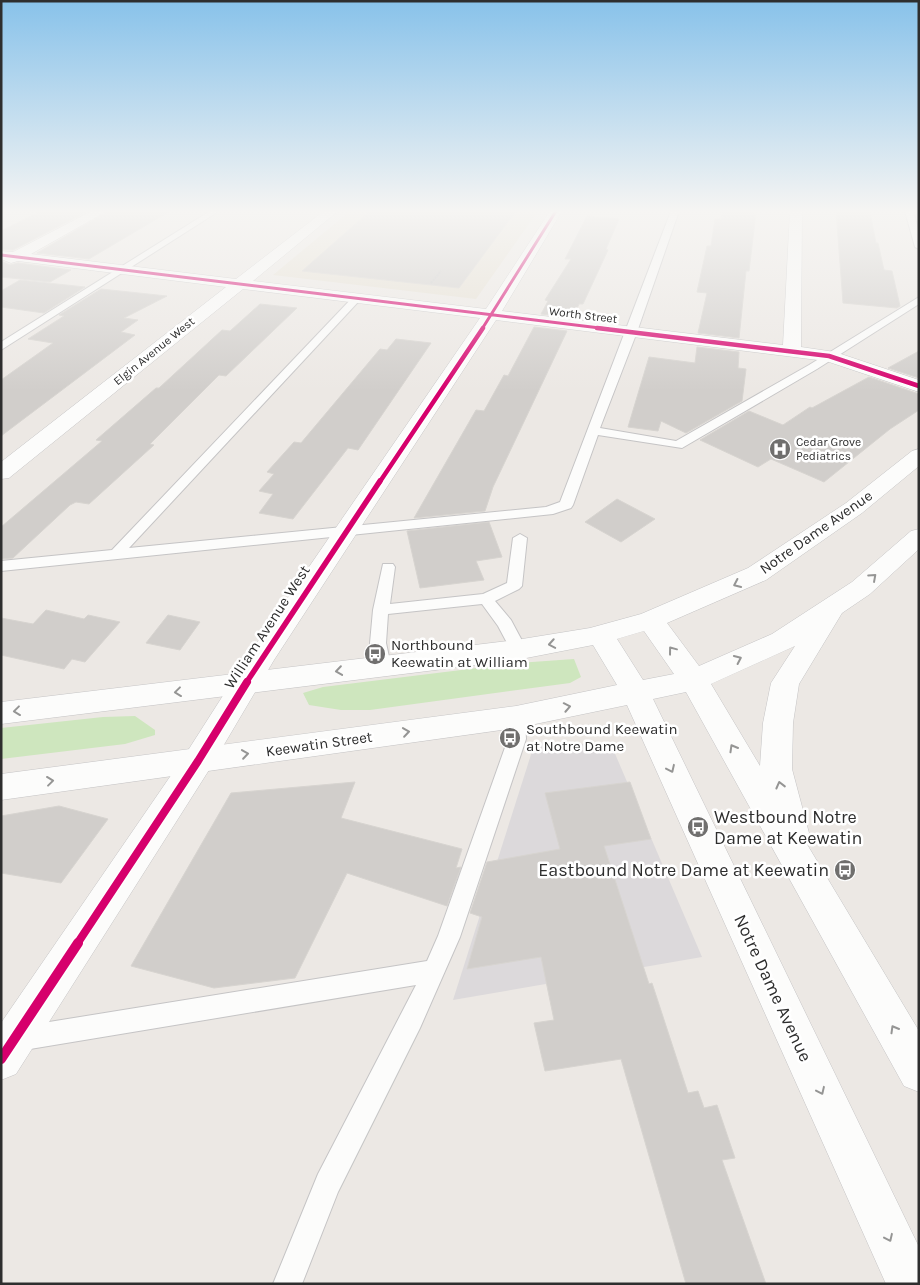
<svg xmlns="http://www.w3.org/2000/svg" width="920" height="1285" viewBox="0 0 920 1285" font-family="Karla,sans-serif">
<style>
.industrial{fill:#dcd9db}
.education{fill:#e6e0d3}
.green{fill:#cee6be}
.building{fill:#d1cecb;stroke:#d7d4d0}
.lines{fill:none;stroke-linecap:round;stroke-linejoin:round}
.service-casing{stroke:#c5c4c5;stroke-width:2}
.minor-casing{stroke:#c5c4c5;stroke-width:1}
.secondary-casing{stroke:#c5c4c5;stroke-width:1}
.path{stroke:#c9c9c8;stroke-width:2;stroke-dasharray:2 1;stroke-linecap:butt}
.service{fill:#fcfcfb;fill-rule:evenodd}
.minor{fill:#fcfcfb;fill-rule:evenodd}
.secondary{fill:#fcfcfb;fill-rule:evenodd}
.cycleway-far4-casing{stroke:#fff;stroke-width:5}
.cycleway-far3-casing{stroke:#fff;stroke-width:7}
.cycleway-far2-casing{stroke:#fff;stroke-width:9}
.cycleway-far1-casing{stroke:#fff;stroke-width:11}
.cycleway-casing{stroke:#fff;stroke-width:13}
.cycleway-far4{stroke:#d6006c;stroke-width:3}
.cycleway-far3{stroke:#d6006c;stroke-width:4.5}
.cycleway-far2{stroke:#d6006c;stroke-width:5.5}
.cycleway-far1{stroke:#d6006c;stroke-width:8}
.cycleway{stroke:#d6006c;stroke-width:10}
.oneway{stroke:#959594}
.labels{text-anchor:middle;dominant-baseline:central;stroke-width:5;stroke-linejoin:round;paint-order:stroke}
.far-street-label{font-size:12px;fill:#2e2e2e;stroke:#fff}
.far-poi-label{font-size:12px;fill:#2e2e2e;stroke:#fff;text-anchor:start}
.street-label{font-size:15px;fill:#2e2e2e;stroke:#fff}
.poi-label{font-size:15px;fill:#2e2e2e;stroke:#fff;text-anchor:start}
.near-poi-label{font-size:18px;fill:#2e2e2e;stroke:#fff;text-anchor:start}
.near-street-label{font-size:18px;fill:#2e2e2e;stroke:#fff}
</style>
<rect width="100%" height="100%" fill="#ece8e4"/>
<!-- industrial -->
<path class="industrial" d="M535,742L587,744L613,749L702,957L453,1000Z"/>
<!-- education -->
<path class="education" d="M350,211H538L476,299L273,275Z"/>
<!-- green -->
<path class="green" d="M574,659L581,677L570,683L370,710H341L309,705L303,693L323,687L518,663Z
M135,716L155,730V735L125,744L1,759V728L103,717Z"/>
<!-- building -->
<path class="building" d="M41,211H88L13,250L1,249V231Z
M109,211H170L89,259L37,253Z
M370,211H516L459,288L302,271Z
M723,211L756,213L749,271H746L739,338L698,333L707,293L697,292L707,246H711L715,219H721Z
M836,211L870,212L876,243H878L884,270L892,271L900,306L897,308L843,303Z
M587,216L619,219L606,249L608,250L583,304H579L573,318L541,314L548,301L545,300L571,259H565Z
M1,261L10,265L18,263L71,270L50,282L1,277Z
M20,280L85,287L44,313L1,307V291Z
M101,289L167,296L124,318L138,320L121,332L135,335L1,436V380L53,343L28,339L64,316L59,315Z
M260,304L297,308L226,376L219,375L150,444L154,445L89,504L76,502L70,505L13,558L1,559V527L102,441L96,440L156,388H159L222,330L230,331Z
M534,327L567,331L493,487L485,511L414,518L476,410L484,411L504,375L508,376Z
M396,339L431,343L358,450L348,448L293,519L259,513L273,494L259,491L274,474L267,472L294,442L301,443L380,349L387,350Z
M697,347L739,352L738,368L746,369L742,401L686,433L661,421L658,431L628,427L649,357L695,363Z
M919,351V378L888,368Z
M869,377L919,394V410L890,429L824,482L771,459L758,467L700,440L749,411L783,425L810,407L812,408Z
M617,499L655,519L621,542L585,522Z
M489,522L502,557L476,561L484,580L420,588L407,531Z
M46,610L84,619L88,615L120,622L85,662L72,659L64,669L1,655V618L33,624Z
M168,615L200,622L180,650L146,643Z
M355,782L341,818L462,849L456,868L461,867L447,906L347,873L295,978L214,988L131,966L231,793Z
M630,782L651,839L604,846L649,984L652,983L688,1093L698,1091L704,1108L717,1105L735,1158L722,1160L766,1284H686L621,1059L545,1071L534,1023L554,1020L541,957L467,969L482,917L470,913L487,862L560,849L545,793Z
M59,806L108,819L61,883L1,873V816Z"/>
<g class="lines">
<!-- service casing -->
<g class="service-casing">
<path id="service" d="M210,211H219L1,350V342Z
M671,211H679L637,332L600,428L676,441L809,365L919,297V304L817,369L682,448L598,435L573,505L571,508L553,514L1,571V561L112,550L353,297H359V301L129,548L546,507L560,502Z
M905,211H913L919,232V249L915,247Z
M520,534L527,538L522,586L519,589L495,601L511,620L527,650L525,654H513L498,626L482,604L388,614L386,643L391,666L389,670H377L370,643L373,610L383,564H393L395,567L390,604L483,594L507,583L513,538Z
M516,710L522,712L525,717L526,739L460,937L420,1028L338,1192L302,1284H273L318,1174L416,985L18,1051L9,1048L6,1039L9,1030L18,1027L427,961L438,936L508,739L507,717L510,712Z"/>
</g>
<!-- minor casing -->
<g class="minor-casing">
<path id="minor" d="M92,211H107L31,254L236,279L324,211H338L253,281L486,309L550,211H562L502,311L783,345L790,211H802L801,347L835,352L919,380V392L826,361L496,320L274,660L209,770L16,1074L1,1080V1023L187,752L254,647L480,318L243,289L9,478L1,479V462L226,287L18,261L11,263L1,259V251L13,252Z"/>
</g>
<!-- secondary casing -->
<g class="secondary-casing">
<path id="secondary" d="M919,449V466L862,513L766,580L667,623L699,666L772,634L852,582L911,531L919,529V549L870,594L842,613L799,684L793,723L792,769L809,833L805,841L919,1031V1092L904,1086L686,692L653,699L919,1247V1284H886L627,705L516,728L1,800V774L516,706L617,685L593,645L516,660L1,724V702L516,640L590,628L641,614L748,568L846,503L912,451ZM644,631L674,674L643,680L617,639ZM795,646L771,683L763,723L760,766L711,684Z"/>
</g>
<!-- path -->
<path class="path" d="M431,283L441,271"/>
<!-- service -->
<use href="#service" class="service"/>
<!-- minor -->
<use href="#minor" class="minor"/>
<!-- secondary -->
<use href="#secondary" class="secondary"/>
<!-- cycleway-far4 casing -->
<g class="cycleway-far4-casing">
<path id="cycleway-far4" d="M1,255L608,329
M482,329L556,211"/>
</g>
<!-- cycleway-far3 casing -->
<g class="cycleway-far3-casing">
<path id="cycleway-far3" d="M597,328L829,356L919,386
M379,483L483,328"/>
</g>
<!-- cycleway-far2 casing -->
<g class="cycleway-far2-casing">
<path id="cycleway-far2" d="M246,683L380,481"/>
</g>
<!-- cycleway-far1 casing -->
<g class="cycleway-far1-casing">
<path id="cycleway-far1" d="M77,944L198,761L247,682"/>
</g>
<!-- cycleway casing -->
<g class="cycleway-casing">
<path id="cycleway" d="M1,1059L78,943"/>
</g>
<!-- cycleway-far4 -->
<use href="#cycleway-far4" class="cycleway-far4"/>
<!-- cycleway-far3 -->
<use href="#cycleway-far3" class="cycleway-far3"/>
<!-- cycleway-far2 -->
<use href="#cycleway-far2" class="cycleway-far2"/>
<!-- cycleway-far1 -->
<use href="#cycleway-far1" class="cycleway-far1"/>
<!-- cycleway -->
<use href="#cycleway" class="cycleway"/>
</g>
<!-- one-way arrows -->
<defs><path id="oneway-chevron" d="M-2-3.5L2.5 0L-2 3.5" fill="none" stroke-width="1.6" stroke-linecap="round" stroke-linejoin="round" transform="scale(1.25)"/></defs>
<g class="oneway">
<use href="#oneway-chevron" transform="translate(873 577) rotate(-42)"/>
<use href="#oneway-chevron" transform="translate(737 584) rotate(155)"/>
<use href="#oneway-chevron" transform="translate(552 644) rotate(170)"/>
<use href="#oneway-chevron" transform="translate(672 650) rotate(-127)"/>
<use href="#oneway-chevron" transform="translate(738 659) rotate(-25)"/>
<use href="#oneway-chevron" transform="translate(339 671) rotate(172)"/>
<use href="#oneway-chevron" transform="translate(178 692) rotate(173)"/>
<use href="#oneway-chevron" transform="translate(567 707) rotate(-11)"/>
<use href="#oneway-chevron" transform="translate(17 711) rotate(173)"/>
<use href="#oneway-chevron" transform="translate(406 732) rotate(-8)"/>
<use href="#oneway-chevron" transform="translate(733 748) rotate(-120)"/>
<use href="#oneway-chevron" transform="translate(245 754) rotate(-8)"/>
<use href="#oneway-chevron" transform="translate(671 769) rotate(65)"/>
<use href="#oneway-chevron" transform="translate(50 781) rotate(-7)"/>
<use href="#oneway-chevron" transform="translate(780 785) rotate(-104)"/>
<use href="#oneway-chevron" transform="translate(894 1029) rotate(-120)"/>
<use href="#oneway-chevron" transform="translate(821 1091) rotate(65)"/>
<use href="#oneway-chevron" transform="translate(889 1238) rotate(65)"/>
</g>
<!-- sky -->
<linearGradient id="sky" x2="0" y2="1"><stop stop-color="#88c2ea"/><stop offset="0.54" stop-color="#f6f5f3"/><stop offset="1" stop-color="#f6f5f3" stop-opacity="0"/></linearGradient>
<rect width="920" height="391" fill="url(#sky)"/>
<!-- icons -->
<defs>
<g id="hospital-disc" transform="scale(1.125)"><circle r="9.5" fill="#706f6e" stroke="#fff"/><path d="M-5-5h3v3.5h4V-5h3V5h-3V1.5h-4V5h-3Z" fill="#fff"/></g>
<g id="bus-disc" transform="scale(1.125)"><circle r="9.5" fill="#706f6e" stroke="#fff"/><path d="M-5-6H5V4H4V6H2V4H-2V6H-4V4H-5ZM-3.5-4V0h7V-4ZM-3.5 1.2v1.5H-2V1.2ZM2 1.2v1.5H3.5V1.2Z" fill="#fff"/></g>
</defs>
<g fill-rule="evenodd">
<use href="#hospital-disc" x="780" y="449"/>
<use href="#bus-disc" x="375" y="654"/>
<use href="#bus-disc" x="510" y="738"/>
<use href="#bus-disc" x="698" y="827"/>
<use href="#bus-disc" x="845" y="870"/>
</g>
<g class="labels">
<!-- far-street labels -->
<g class="far-street-label">
<text transform="translate(583 315) rotate(7)">Worth Street</text>
<text transform="translate(154 351) rotate(-39)">Elgin Avenue West</text>
</g>
<!-- far-poi labels -->
<g class="far-poi-label">
<text x="796" y="442">Cedar Grove<tspan x="796" dy="14">Pediatrics</tspan></text>
</g>
<!-- street labels -->
<g class="street-label">
<text transform="translate(816 532) rotate(-35)">Notre Dame Avenue</text>
<text transform="translate(267 627) rotate(-57)">William Avenue West</text>
<text transform="translate(319 744) rotate(-8)">Keewatin Street</text>
</g>
<!-- poi labels -->
<g class="poi-label">
<text x="391" y="645">Northbound<tspan x="391" dy="17">Keewatin at William</tspan></text>
<text x="526" y="729">Southbound Keewatin<tspan x="526" dy="17">at Notre Dame</tspan></text>
</g>
<!-- near-poi labels -->
<g class="near-poi-label">
<text x="714" y="817">Westbound Notre<tspan x="714" dy="21">Dame at Keewatin</tspan></text>
<text x="829" y="870" text-anchor="end">Eastbound Notre Dame at Keewatin</text>
</g>
<!-- near-street labels -->
<g class="near-street-label">
<text transform="translate(773 988) rotate(65)">Notre Dame Avenue</text>
</g>
</g>
<!-- border -->
<rect width="920" height="1285" fill="none" stroke="#2e2e2e" stroke-width="5"/>
</svg>
